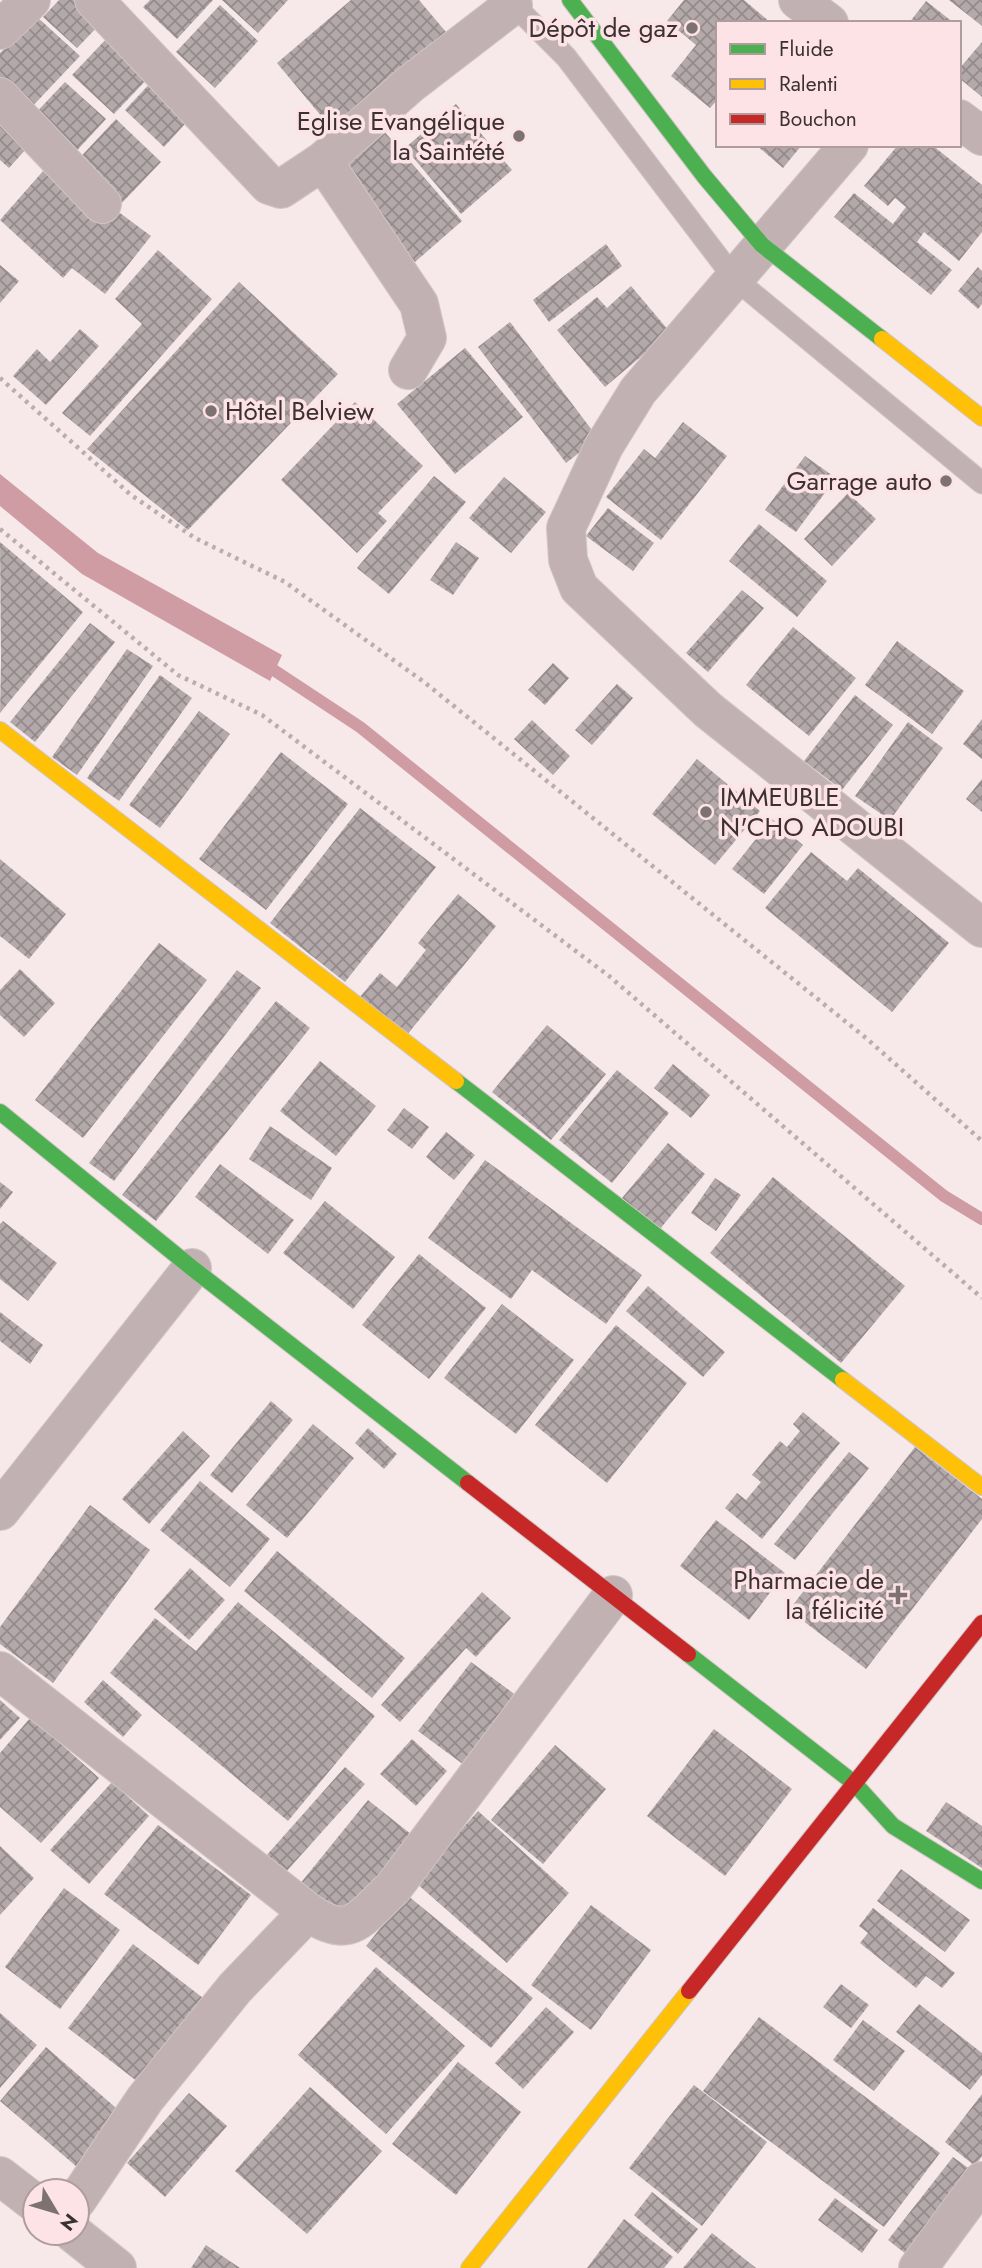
<svg xmlns="http://www.w3.org/2000/svg" width="982" height="2268" viewBox="0 0 982 2268" font-family="Jost,sans-serif">
<style>
.water{fill:#d09ca3}
.lines{fill:none;stroke-linecap:round;stroke-linejoin:round}
.stream{stroke:#d09ca3;stroke-width:12}
.building{fill:url(#building-cross-hatch)}
.lane-casing{stroke:#d1c5c6;stroke-width:23}
.street-casing{stroke:#d1c5c6;stroke-width:40}
.fast-casing{stroke:#d1c5c6;stroke-width:18}
.slow-casing{stroke:#d1c5c6;stroke-width:18}
.jam-casing{stroke:#d1c5c6;stroke-width:18}
.path{stroke:#bbadae;stroke-width:4.5;stroke-dasharray:3.5 5;stroke-linecap:butt}
.lane{stroke:#c2b1b3;stroke-width:21}
.street{stroke:#c2b1b3;stroke-width:38}
.fast{stroke:#4caf50;stroke-width:16}
.slow{stroke:#ffc107;stroke-width:16}
.jam{stroke:#c62828;stroke-width:16}
.poi-dot{fill:#7d7172;stroke:#fde3e5;stroke-width:2.5}
.labels{text-anchor:middle;dominant-baseline:central;stroke-width:7;stroke-linejoin:round;paint-order:stroke}
.poi-label{font-size:26px;fill:#3b3132;stroke:#fde3e5;text-anchor:end}
</style>
<defs>
<pattern id="building-cross-hatch" width="8" height="8" patternUnits="userSpaceOnUse" patternTransform="scale(1.75)"><rect width="8" height="8" fill="#b4a9aa"/><path d="M0 0l8 8M0 8l8-8" fill="none" stroke="#948a8b"/></pattern>
</defs>
<rect width="100%" height="100%" fill="#f7e9ea"/>
<!-- water -->
<path class="water" d="M0,474L98,553L282,655L270,681L82,574L0,506Z"/>
<g class="lines">
<!-- stream -->
<path class="stream" d="M260,661L360,727L944,1196L982,1219"/>
</g>
<!-- building -->
<path class="building" d="M59,0H82L104,20L77,48L43,17Z
M150,0H213L177,39L143,7Z
M222,0H288L258,33Z
M351,0H419L451,38L337,135L277,63Z
M684,0H744L771,23H718V99L710,108L671,76L696,45L667,21Z
M949,0H982V26Z
M926,1L954,23H909Z
M220,5L258,41L215,88L176,52Z
M36,16L80,56L27,112L0,87V53Z
M111,34L153,73L114,114L72,75Z
M982,42V97L959,78V69Z
M155,78L194,114L164,147L125,110Z
M65,82L106,119L70,158L29,120Z
M456,104L512,170L461,214L405,148Z
M0,106L35,139L9,168L0,160Z
M116,119L161,162L118,207L73,165Z
M383,130L462,221L415,262L336,171Z
M756,145H802L783,168Z
M898,145H932L982,185V232L959,261L924,232L917,242L952,270L931,295L834,217L854,193L893,224L906,207L895,198L888,206L864,186Z
M51,162L151,236L105,294L72,268L63,278L0,220Z
M606,244L622,266L549,322L533,300Z
M158,250L212,299L90,436L62,413L142,324L115,299Z
M0,265L19,281L0,303Z
M978,267L982,271V304L978,309L958,291Z
M239,282L338,374L188,530L87,449Z
M631,286L670,332L605,387L557,330L597,297L607,308Z
M510,322L598,438L566,463L478,347Z
M80,329L99,346L46,405L13,376L37,349L50,362Z
M465,348L523,417L455,474L397,404Z
M355,402L423,466L378,513L387,521L357,553L281,480Z
M683,422L727,456L661,540L606,497L644,449L655,458Z
M805,456L836,478L796,532L765,510Z
M434,476L466,502L389,594L357,568Z
M504,477L546,512L511,553L469,518Z
M848,493L876,519L832,566L804,539Z
M608,508L654,543L633,571L586,536Z
M759,524L827,581L797,617L729,561Z
M0,542L83,612L0,713L1,660Z
M456,542L479,558L453,595L430,580Z
M742,590L764,608L708,672L686,653Z
M90,623L115,642L35,742L10,722Z
M793,627L856,678L809,736L746,685Z
M897,641L964,691L932,734L865,685Z
M127,649L153,666L77,775L52,757Z
M553,663L569,678L545,705L528,690Z
M160,675L192,698L119,801L87,778Z
M617,684L633,698L592,745L575,730Z
M855,695L893,725L842,790L804,761Z
M199,711L230,734L160,828L129,805Z
M982,719V759L963,744Z
M532,720L570,756L553,775L514,739Z
M908,722L943,748L890,820L855,796Z
M281,752L348,804L266,910L199,859Z
M697,759L760,811L715,865L652,814Z
M982,779V812L966,799Z
M360,808L436,867L345,982L270,923Z
M772,819L803,845L764,894L732,869Z
M811,852L847,881L858,868L949,943L892,1012L765,908Z
M0,859L66,914L29,959L0,936Z
M458,894L496,926L406,1036L359,998L380,973L397,987L426,950L418,943Z
M159,943L207,980L83,1138L35,1100Z
M20,969L55,1003L24,1037L0,1015V990Z
M237,970L261,988L114,1181L89,1163Z
M276,1001L310,1028L156,1221L122,1195Z
M547,1025L606,1074L551,1140L492,1092Z
M320,1061L376,1106L336,1156L280,1111Z
M673,1064L710,1095L691,1118L654,1088Z
M617,1070L669,1113L612,1183L559,1140Z
M404,1108L429,1127L412,1149L387,1130Z
M270,1126L332,1168L311,1200L249,1159Z
M446,1132L475,1155L454,1180L426,1157Z
M668,1143L705,1174L660,1229L622,1198Z
M485,1160L642,1275L606,1324L532,1270L511,1299L428,1238Z
M220,1164L294,1220L268,1254L195,1197Z
M773,1177L905,1286L841,1363L710,1253Z
M715,1178L741,1195L716,1231L691,1213Z
M0,1182L13,1192L0,1209Z
M325,1201L395,1257L353,1309L283,1253Z
M3,1221L57,1263L28,1301L0,1279V1224Z
M419,1254L486,1308L429,1379L362,1325Z
M648,1286L725,1352L703,1377L626,1311Z
M502,1304L574,1360L516,1434L444,1378Z
M0,1312L43,1345L30,1364L0,1341Z
M616,1325L687,1383L607,1483L535,1425Z
M271,1401L293,1420L232,1493L210,1475Z
M803,1412L840,1443L762,1539L725,1508L737,1493L746,1500L761,1482L752,1475L780,1441L787,1447L800,1431L793,1424Z
M313,1424L354,1458L287,1538L246,1505Z
M368,1428L397,1454L384,1469L355,1443Z
M183,1431L210,1456L149,1524L122,1499Z
M915,1447L982,1499V1519L866,1669L789,1610Z
M849,1452L869,1468L795,1560L774,1544Z
M200,1481L270,1539L230,1587L160,1530Z
M90,1505L150,1550L53,1683L0,1644V1627Z
M716,1520L785,1573L749,1620L680,1566Z
M277,1551L405,1658L372,1698L244,1591Z
M190,1568L225,1600L189,1640L154,1609Z
M482,1592L511,1618L476,1657L466,1648L400,1722L381,1705Z
M238,1602L375,1716L288,1821L110,1673L155,1618L196,1651Z
M471,1662L517,1696L464,1765L418,1731Z
M103,1680L142,1715L123,1737L84,1702Z
M0,1700L20,1718L0,1740Z
M31,1717L99,1778L41,1843L0,1807V1753Z
M714,1729L792,1789L725,1876L647,1816Z
M412,1739L447,1771L416,1806L380,1774Z
M555,1745L606,1789L543,1864L491,1820Z
M345,1767L365,1784L284,1874L265,1857Z
M112,1782L149,1816L89,1884L50,1850Z
M368,1800L412,1835L343,1920L299,1885Z
M946,1802L982,1826V1868L926,1831Z
M478,1811L569,1893L507,1963L415,1882Z
M158,1825L251,1895L198,1965L104,1894Z
M0,1846L34,1878L0,1915Z
M901,1869L970,1920L945,1952L877,1901Z
M64,1888L120,1930L60,2009L5,1967Z
M407,1895L533,1998L491,2048L366,1946Z
M591,1905L651,1950L591,2030L531,1985Z
M873,1908L955,1973L942,1988L926,1976L916,1988L860,1943L868,1933L859,1926Z
M133,1944L203,1998L138,2082L68,2028Z
M376,1967L465,2046L386,2134L298,2055Z
M841,1984L869,2005L851,2028L823,2007Z
M919,2004L982,2053V2075L970,2090L896,2032Z
M546,2007L574,2032L523,2089L495,2063Z
M0,2013L37,2045L0,2088Z
M759,2017L940,2153L884,2227L703,2091Z
M863,2020L905,2051L874,2091L833,2060Z
M46,2047L123,2114L77,2167L0,2101Z
M458,2062L521,2112L456,2195L392,2144Z
M694,2085L767,2142L702,2226L629,2168Z
M310,2087L382,2151L307,2234L235,2171Z
M189,2093L227,2126L165,2197L127,2163Z
M982,2094V2156L975,2166L945,2142Z
M953,2157L971,2170L906,2254L888,2240Z
M652,2192L698,2229L678,2254L634,2215Z
M835,2198L878,2230L862,2253L818,2220Z
M624,2219L673,2257L664,2268H587Z
M712,2233L756,2268H683Z
M206,2245L240,2268H191Z"/>
<g class="lines">
<!-- lane casing -->
<g class="lane-casing">
<path id="lane" d="M509,0L566,57L734,278L982,483"/>
</g>
<!-- street casing -->
<g class="street-casing">
<path id="street" d="M94,0L269,185L281,189L323,161L409,85L513,5
M798,0L829,23
M0,30L31,0
M0,97L102,204
M959,119L982,136
M849,145L638,391L604,446L566,528L568,560L579,588L708,710L982,928
M323,161L419,304L427,338L408,370
M0,1511L192,1268
M0,1671L308,1912
M0,2176L35,2203
M77,2200L145,2099L235,1988L308,1912C351,1942 360,1918 393,1888L613,1595
M73,2233L117,2268
M918,2268L982,2181"/>
</g>
<!-- fast casing -->
<g class="fast-casing">
<path id="fast" d="M570,0L704,176L762,245L882,339
M456,1081L843,1380
M0,1112L192,1268L468,1483
M688,1654L854,1783L893,1826L982,1881"/>
</g>
<!-- slow casing -->
<g class="slow-casing">
<path id="slow" d="M882,339L982,418
M0,730L456,1081
M843,1380L982,1487
M469,2268L689,1991"/>
</g>
<!-- jam casing -->
<g class="jam-casing">
<path id="jam" d="M468,1483L688,1654
M689,1991L982,1623"/>
</g>
<!-- path -->
<path class="path" d="M0,378L131,495L195,538L285,582L424,682L866,1038L982,1141
M0,529L178,675L262,715L609,976L982,1298"/>
<!-- lane -->
<use href="#lane" class="lane"/>
<!-- street -->
<use href="#street" class="street"/>
<!-- fast -->
<use href="#fast" class="fast"/>
<!-- slow -->
<use href="#slow" class="slow"/>
<!-- jam -->
<use href="#jam" class="jam"/>
</g>
<!-- markers -->
<g class="poi-dot">
<circle cx="692" cy="28" r="7"/>
<circle cx="519" cy="136" r="7"/>
<circle cx="211" cy="411" r="7"/>
<circle cx="946" cy="481" r="7"/>
<circle cx="706" cy="812" r="7"/>
<path d="M894.5 1584.5h7v7h7v7h-7v7h-7v-7h-7v-7h7z"/>
</g>
<g class="labels">
<!-- poi labels -->
<g class="poi-label">
<text x="678" y="28">Dépôt de gaz</text>
<text x="505" y="121">Eglise Evangélique<tspan x="505" dy="30">la Saintété</tspan></text>
<text x="225" y="411" text-anchor="start">Hôtel Belview</text>
<text x="932" y="481">Garrage auto</text>
<text x="720" y="797" text-anchor="start">IMMEUBLE<tspan x="720" dy="30">N'CHO ADOUBI</tspan></text>
<text x="884" y="1580">Pharmacie de<tspan x="884" dy="30">la félicité</tspan></text>
</g>
</g>
<!-- legend -->
<rect x="716" y="21" width="245" height="126" fill="#fde3e5" stroke="#af9c9d" stroke-width="2"/>
<rect x="730" y="44" width="35" height="10" fill="#4caf50" stroke="#af9c9d" stroke-width="2"/>
<text x="779" y="56" font-size="21" fill="#3b3132">Fluide</text>
<rect x="730" y="79" width="35" height="10" fill="#ffc107" stroke="#af9c9d" stroke-width="2"/>
<text x="779" y="91" font-size="21" fill="#3b3132">Ralenti</text>
<rect x="730" y="114" width="35" height="10" fill="#c62828" stroke="#af9c9d" stroke-width="2"/>
<text x="779" y="126" font-size="21" fill="#3b3132">Bouchon</text>
<!-- north arrow -->
<g transform="translate(56 2212) rotate(128)"><circle r="33" fill="#fde3e5" stroke="#af9c9d" stroke-width="2"/>
<path d="M0-5L12 26L0 18L-12 26Z" fill="#7d7172"/>
<text y="-10" font-size="19" font-weight="bold" text-anchor="middle" fill="#3b3132">N</text>
</g>
</svg>
